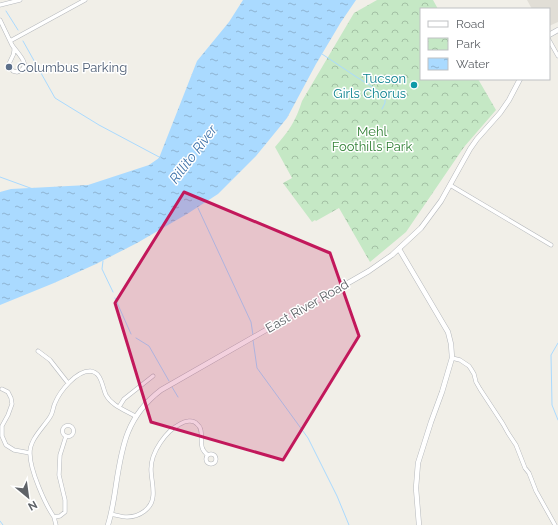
<svg xmlns="http://www.w3.org/2000/svg" width="558" height="525" viewBox="0 0 558 525" font-family="Raleway,sans-serif">
<style>
.education{fill:#e1ded6}
.park{fill:url(#park-crowns)}
.water{fill:url(#water-ripples)}
.lines{fill:none;stroke-linecap:round;stroke-linejoin:round}
.stream{stroke:#aadaff;stroke-width:1}
.minor-casing{stroke:#b5b8bc;stroke-width:4.5}
.tertiary-casing{stroke:#b5b8bc;stroke-width:5.5}
.minor{stroke:#fff;stroke-width:3.5}
.tertiary{stroke:#fff;stroke-width:4.5}
.marked{fill:#c2185b;fill-opacity:0.2;stroke:#c2185b;stroke-width:3;stroke-linejoin:round}
.service-dot{fill:#5c6f8a;stroke:#fff;stroke-width:1.5}
.culture-dot{fill:#0f9aa8;stroke:#fff;stroke-width:1.5}
.labels{text-anchor:middle;dominant-baseline:central;stroke-width:3;stroke-linejoin:round;paint-order:stroke}
.service-label{font-size:13px;fill:#4e5e75;stroke:#fff;text-anchor:start}
.culture-label{font-size:13px;fill:#0d838f;stroke:#fff;text-anchor:end}
.park-label{font-size:13px;fill:#348238;stroke:#fff}
.street-label{font-size:13px;fill:#5f6368;stroke:#fff}
.water-label{font-size:14px;font-style:italic;fill:#4174aa;stroke:#fff}
</style>
<defs>
<pattern id="park-crowns" width="20" height="18" patternUnits="userSpaceOnUse"><rect width="20" height="18" fill="#c5e8c5"/><path d="M2 6a3 3 0 1 1 6 0M12 15a3 3 0 1 1 6 0" fill="none" stroke="#a3c0a4"/></pattern>
<pattern id="water-ripples" width="26" height="14" patternUnits="userSpaceOnUse"><rect width="26" height="14" fill="#aadaff"/><path d="M2 4q2-2 4 0t4 0M15 11q2-2 4 0t4 0" fill="none" stroke="#8eb4d2"/></pattern>
</defs>
<rect width="100%" height="100%" fill="#f1efe8"/>
<!-- education -->
<path class="education" d="M527,0H558V22L549,26V9H532Z"/>
<!-- park -->
<path class="park" d="M377,0H433L438,9H421V79H478L496,110L464,147L406,232L370,262L339,208L316,221L315,220L312,222L283,183L292,178L275,147C288,132 296,121 302,101L354,13Z"/>
<!-- water -->
<path class="water" d="M243,0H356L341,22L316,64L287,118L256,156L218,194L187,214L137,243L96,264L54,283L0,305V192L11,189L88,185L149,165L159,158L197,61L229,22Z"/>
<g class="lines">
<!-- stream -->
<path class="stream" d="M6,11L18,30
M23,41L55,98L99,125L161,158
M322,54L355,76L385,95V103L382,109
M0,177L33,189
M198,208L251,322L253,335
M103,261L102,269L113,292
M115,298L131,334
M136,338L149,346L169,381
M253,340L257,368L308,438L337,496L349,525
M558,343L551,355L552,405L558,420
M172,387L178,397
M0,521L3,525"/>
<!-- minor casing -->
<g class="minor-casing">
<path id="minor" d="M0,5L20,0
M0,20L12,45C17,53 34,67 17,72L13,71L9,66C9,59 15,57 14,49
M549,40L558,56
M10,41L85,0
M450,185L551,245
M38,351L50,360L68,383
M452,358L460,360L469,366L471,369L474,374L476,382L480,389L503,424L508,433L516,445L525,468L529,473L536,491L555,525
M2,389L8,392L11,398L12,404L8,415L2,426V436L6,445L14,450L30,453
M119,407L124,399L153,376
M62.5 431a5.5 5.5 0 1 1 11 0a5.5 5.5 0 1 1-11 0Z
M66,436L60,455L59,475L65,500V512L60,516L54,517C45,504 30,470 30,454C29,440 43,428 50,417C53,413 53,407 55,403C60,391 76,371 90,371C102,372 102,387 106,395C112,406 125,410 135,416
M206 459a5 5 0 1 1 10 0a5 5 0 1 1-10 0Z
M111,514C116,515 122,517 127,517C139,517 152,509 153,496C154,487 151,478 151,469C151,452 166,431 180,424C185,421 193,419 197,424C204,429 200,440 202,447C203,451 205,453 208,455
M54,517L56,525"/>
</g>
<!-- tertiary casing -->
<g class="tertiary-casing">
<path id="tertiary" d="M549,35L558,30
M399,249L448,332L451,344L452,358L442,392L431,422L418,463L416,488L419,525
M108,525C112,512 114,499 116,485C122,445 127,416 161,390L369,271L392,255L421,228L441,201L470,149L477,139L500,113L509,100L520,79"/>
</g>
<!-- minor -->
<use href="#minor" class="minor"/>
<!-- tertiary -->
<use href="#tertiary" class="tertiary"/>
</g>
<!-- marked area -->
<path class="marked" d="M184,192L330,253L359,336L283,460L151,422L115,303Z"/>
<!-- markers -->
<circle class="service-dot" cx="9" cy="67" r="4"/>
<circle class="culture-dot" cx="414" cy="85" r="4"/>
<g class="labels">
<!-- service labels -->
<g class="service-label">
<text x="17" y="67">Columbus Parking</text>
</g>
<!-- culture labels -->
<g class="culture-label">
<text x="406" y="78">Tucson<tspan x="406" dy="15">Girls Chorus</tspan></text>
</g>
<!-- park labels -->
<g class="park-label">
<text x="372" y="131">Mehl<tspan x="372" dy="15">Foothills Park</tspan></text>
</g>
<!-- street labels -->
<g class="street-label">
<text transform="translate(307 306) rotate(-30)">East River Road</text>
</g>
<!-- water labels -->
<g class="water-label">
<text transform="translate(193 154) rotate(-53)">Rillito River</text>
</g>
</g>
<!-- legend -->
<rect x="420" y="8" width="130" height="72" fill="#ffffff" stroke="#bfc1c3"/>
<rect x="428" y="21" width="20" height="6" fill="#ffffff" stroke="#bfc1c3"/>
<text x="456" y="28" font-size="12" fill="#5f6368">Road</text>
<rect x="428" y="38" width="20" height="12" fill="url(#park-crowns)" stroke="#bfc1c3"/>
<text x="456" y="48" font-size="12" fill="#5f6368">Park</text>
<rect x="428" y="58" width="20" height="12" fill="url(#water-ripples)" stroke="#bfc1c3"/>
<text x="456" y="68" font-size="12" fill="#5f6368">Water</text>
<!-- north arrow -->
<g transform="translate(28 497) rotate(151)" stroke="#ffffff" stroke-width="3" paint-order="stroke">
<path d="M0-3L7 15L0 10L-7 15Z" fill="#5f6368"/>
<text y="-6" font-size="11" font-weight="bold" text-anchor="middle" fill="#5f6368">N</text>
</g>
</svg>
